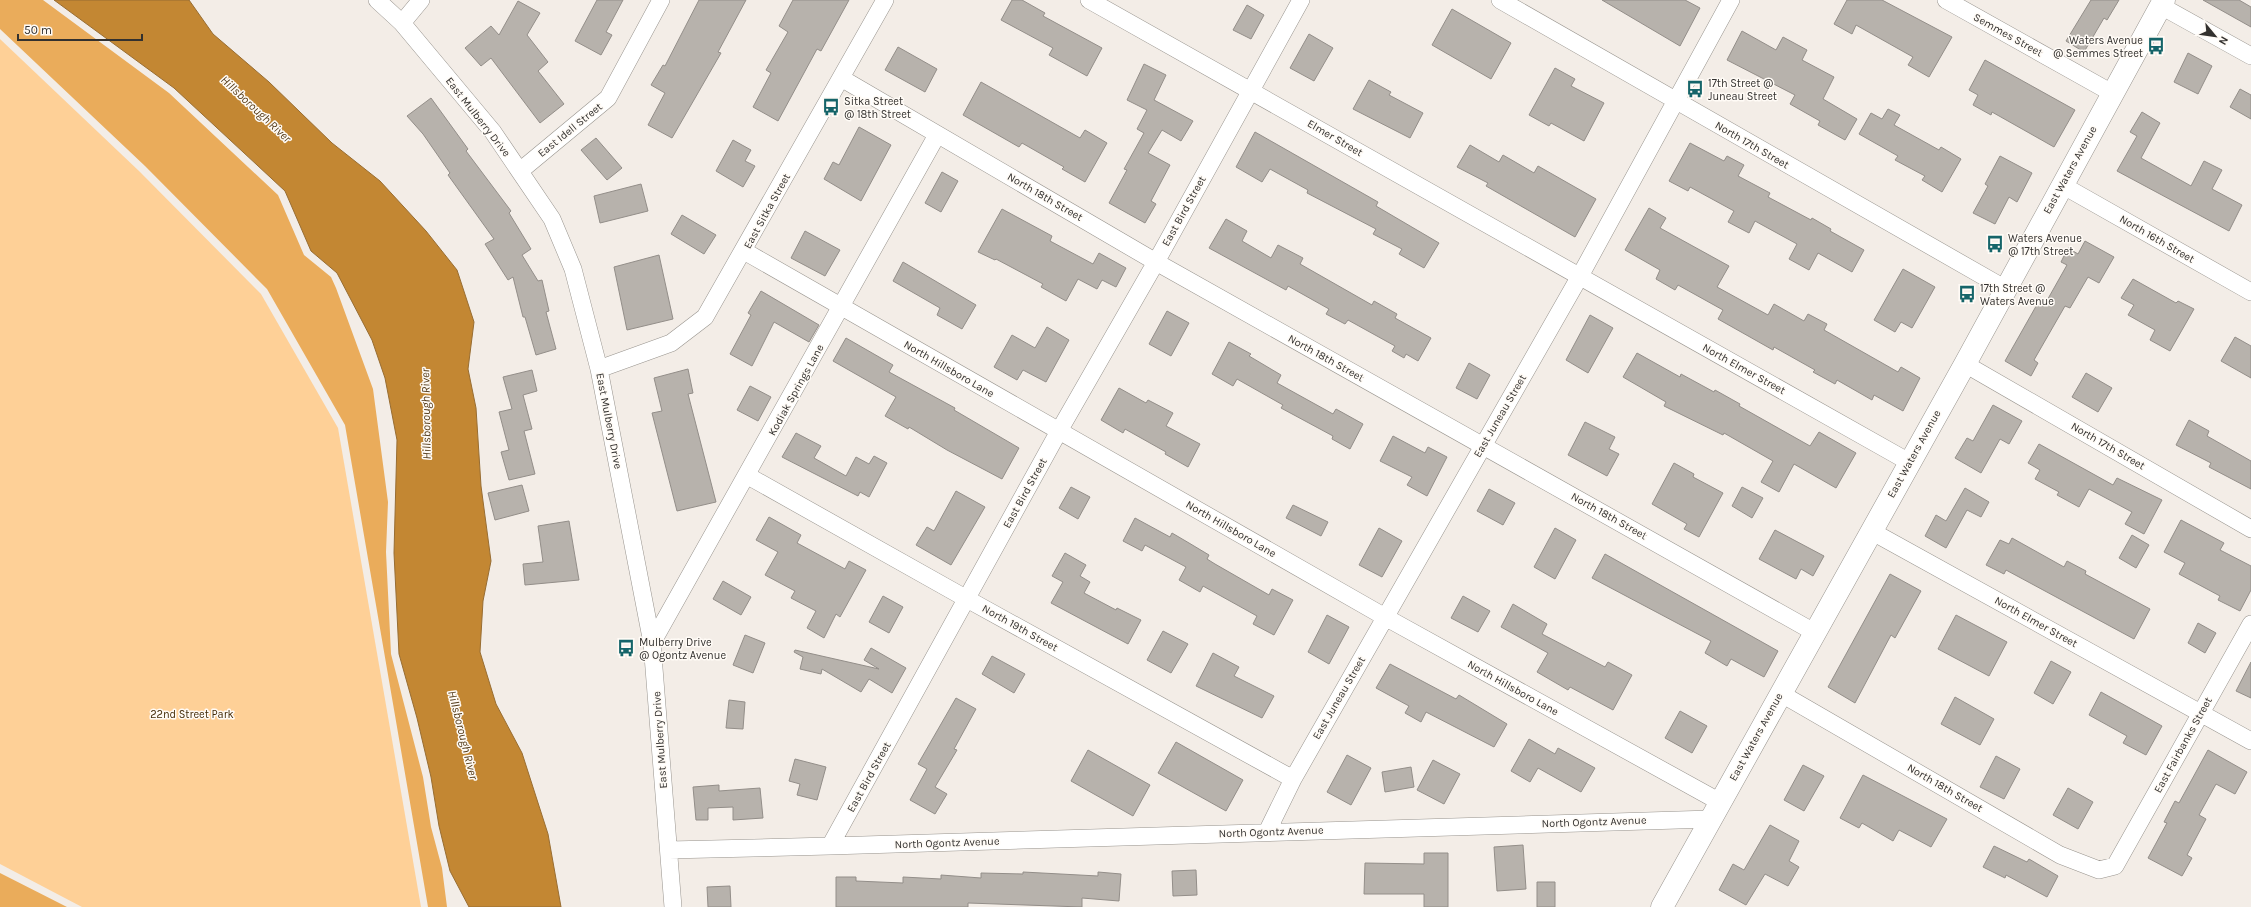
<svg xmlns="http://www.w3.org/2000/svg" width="2251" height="907" viewBox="0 0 2251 907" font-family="Karla,sans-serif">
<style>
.green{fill:#fed097}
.forest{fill:#eaac5b}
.water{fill:#c38733;stroke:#986d32}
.building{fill:#b7b2ac;stroke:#938e89}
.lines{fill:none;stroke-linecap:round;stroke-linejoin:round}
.street-casing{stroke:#98948e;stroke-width:18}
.secondary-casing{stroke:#98948e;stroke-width:23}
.street{stroke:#fff;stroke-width:17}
.secondary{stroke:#fff;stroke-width:22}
.labels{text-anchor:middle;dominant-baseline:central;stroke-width:3;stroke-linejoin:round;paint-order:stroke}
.street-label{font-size:11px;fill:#33312f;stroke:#fffbf6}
.poi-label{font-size:11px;fill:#33312f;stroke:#fffbf6;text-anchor:start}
.park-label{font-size:11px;fill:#432a06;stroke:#fffbf6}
.water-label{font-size:12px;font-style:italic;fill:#553c1a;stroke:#fffbf6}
</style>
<rect width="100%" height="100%" fill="#f3ede7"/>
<!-- green -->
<path class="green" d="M0,39L139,171L261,294L338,428L421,907H82L0,864Z"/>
<!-- forest -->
<path class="forest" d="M0,0H43L169,93L278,195L304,255L331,277L336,288L373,389L388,502L386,552L391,654L423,777L431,827L442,868L447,907H428L345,425L267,289L145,166L0,29Z
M0,873L67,907H0Z"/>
<!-- water -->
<path class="water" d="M54,0H189L213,34L269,82L332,143L380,181L426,231L457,270L474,322L468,369L476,408L481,486L491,561L483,601L480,652L496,704L522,753L548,834L561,907H469L450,871L439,826L431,777L417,718L399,654L394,553L397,440L385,378L372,340L337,273L311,251L285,191L174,88Z"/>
<!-- building -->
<path class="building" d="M597,0H623L606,32L612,35L601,55L575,41Z
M699,0H746L718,52L721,53L672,138L648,125L665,93L651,85L663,65L665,66Z
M793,0H849L821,51L817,49L778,121L753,107L771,73L766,70L788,32L779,26Z
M1012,0H1022L1045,13L1043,16L1102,48L1087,76L1049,55L1053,48L1001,20Z
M1602,0H1685L1700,8L1680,46Z
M1847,0H1882L1952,37L1929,77L1908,65L1913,57L1856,25L1852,34L1834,24Z
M2091,0H2119L2107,20L2104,18L2084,52L2066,41Z
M2203,0H2239L2251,7V27Z
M518,1L540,13L527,35L548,62L538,71L564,104L540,123L491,58L481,66L465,48L491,26L499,35Z
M1247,5L1264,15L1251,39L1233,30Z
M1452,9L1511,43L1491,79L1432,45Z
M1742,31L1776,50L1783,37L1807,50L1802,60L1834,77L1823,99L1857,119L1845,140L1818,125L1820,121L1790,104L1795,95L1727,60Z
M1309,34L1333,48L1314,81L1290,68Z
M898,47L937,69L925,92L885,70Z
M2188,53L2212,66L2198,94L2174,82Z
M1985,60L2075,110L2054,147L1992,112L1991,115L1973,105L1978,95L1969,90Z
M1144,64L1166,75L1154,100L1193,121L1181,141L1162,130L1148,153L1170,165L1151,201L1156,204L1145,223L1109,203L1127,170L1124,169L1144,133L1137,129L1147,110L1127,100Z
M1555,68L1575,79L1571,86L1604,103L1584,141L1551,123L1549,126L1529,115Z
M1369,80L1391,92L1389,95L1423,113L1410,138L1353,109Z
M981,82L1080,138L1085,130L1107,143L1085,182L1062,169L1064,167L1022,143L1019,147L963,115Z
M2240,89L2251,95V119L2230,107Z
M431,98L468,149L466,151L511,211L509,213L531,249L522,255L538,281L542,280L549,311L546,312L556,349L536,355L525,317H523L513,277L508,280L485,244L494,239L448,175L450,173L423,134L407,116Z
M1888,109L1900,115L1894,125L1939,150L1941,147L1961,159L1942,192L1922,180L1925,176L1895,160L1898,156L1859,134L1871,113L1882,119Z
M2142,112L2160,123L2141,158L2191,186L2204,161L2222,170L2212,189L2242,205L2229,231L2117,171L2137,136L2130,132Z
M859,127L891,145L861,201L824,179L833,162L839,165Z
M1255,132L1378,202L1376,206L1439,243L1424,268L1399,254L1402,249L1373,234L1376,229L1307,193L1308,190L1270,169L1262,182L1236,167Z
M596,138L622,168L607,180L581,150Z
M733,140L751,150L745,161L755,166L743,187L716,171Z
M1690,143L1724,161L1727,156L1744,165L1738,176L1770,193L1768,197L1811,220L1812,218L1831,229L1830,231L1864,250L1852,272L1818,253L1809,270L1789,259L1797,244L1755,221L1749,233L1728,222L1734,211L1690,187L1688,191L1669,181Z
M1470,145L1499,162L1503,155L1534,173L1538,166L1596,199L1575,237L1486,186L1488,183L1457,167Z
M2000,156L2032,173L2017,202L2009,197L1995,224L1973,213L1988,186L1985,184Z
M942,172L958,181L941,212L925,203Z
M641,184L648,211L600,223L594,196Z
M1649,208L1666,218L1660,228L1729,266L1717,287L1768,315L1774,304L1804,321L1808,314L1827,324L1824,330L1898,372L1901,367L1920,378L1903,411L1874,395L1872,400L1837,380L1835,384L1813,372L1815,370L1774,347L1773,350L1718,319L1723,310L1678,285L1675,290L1656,279L1660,270L1625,250Z
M1002,209L1052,236L1050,241L1093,264L1099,253L1126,268L1116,287L1102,280L1097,289L1078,279L1066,301L1041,287L1043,284L996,259L995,260L978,252Z
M682,215L716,235L704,254L671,234Z
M1226,219L1247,231L1242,241L1271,258L1278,245L1303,258L1300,264L1372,305L1374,301L1397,314L1395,318L1431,338L1418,361L1406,354L1404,358L1392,351L1395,346L1348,320L1345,324L1326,314L1329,309L1288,286L1286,290L1209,248Z
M805,231L840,250L825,276L791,258Z
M2085,241L2114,257L2099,283L2088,277L2070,308L2065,306L2034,360L2038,363L2031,376L2005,361L2039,301L2045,304L2067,265L2061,262L2068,248L2078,254Z
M659,255L673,319L627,330L614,267Z
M903,262L976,305L962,329L937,315L940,308L893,281Z
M1903,269L1935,287L1912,328L1901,322L1895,332L1874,320Z
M2133,279L2176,303L2178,301L2194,309L2170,351L2150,340L2155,330L2128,315L2134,305L2121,298Z
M761,291L819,325L809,342L774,322L752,366L730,354L751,315L748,313Z
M1167,311L1189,323L1171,356L1149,344Z
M1590,315L1613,328L1588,373L1566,360Z
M1047,327L1069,340L1046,382L1023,370L1017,380L994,367L1012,335L1035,348Z
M2235,337L2251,346V378L2221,361Z
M846,338L893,365L889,372L955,408L954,410L1019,448L1002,479L947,450L909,427L908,429L885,416L896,397L833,361Z
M1229,342L1251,354L1249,356L1281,375L1277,383L1333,414L1336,409L1363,424L1350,449L1332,439L1333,436L1281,408L1283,405L1237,379L1233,386L1212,374Z
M1637,353L1680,377L1681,374L1714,392L1715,390L1740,404L1739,406L1810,446L1819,432L1856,453L1836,488L1794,464L1779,492L1761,482L1773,461L1724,433L1723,435L1664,406L1666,402L1623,377Z
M1469,363L1490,375L1477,399L1456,388Z
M688,369L693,393L688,394L716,502L677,511L652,413L662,411L654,378Z
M532,370L537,391L523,395L532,429L524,431L535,474L509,480L501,452L509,450L499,412L512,409L503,377Z
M2086,373L2112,388L2098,412L2072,397Z
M750,386L771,397L758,421L737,410Z
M1119,388L1146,403L1148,400L1173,413L1166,426L1200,444L1188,467L1165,454L1166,452L1125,429L1123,433L1101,420Z
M1993,405L2022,421L2009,444L2000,439L1981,473L1955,458L1967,438L1973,441Z
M2189,420L2209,431L2207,436L2251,461V489L2209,467L2211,463L2176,445Z
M1585,422L1615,437L1609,449L1619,454L1607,476L1568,455Z
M796,433L821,446L814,458L846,476L856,457L869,464L874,456L887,463L869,497L860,492L858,496L782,457Z
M1393,436L1425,453L1428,447L1447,457L1427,496L1407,485L1412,477L1380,461Z
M2039,444L2113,485L2117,478L2162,500L2144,534L2125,524L2132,512L2089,489L2079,507L2057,495L2059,492L2035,479L2040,470L2028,463Z
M1674,463L1694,474L1693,477L1723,493L1699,537L1684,529L1687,524L1652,504Z
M522,485L529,511L495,520L488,493Z
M1071,487L1090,497L1078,519L1059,508Z
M1742,487L1763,498L1752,518L1732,506Z
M1965,488L1989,502L1981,517L1967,510L1946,548L1925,536L1936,515L1946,521Z
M1489,489L1515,503L1503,525L1477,511Z
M956,491L985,507L951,565L916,545L927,527L934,531Z
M1293,505L1328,522L1321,536L1286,518Z
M769,517L801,535L797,543L845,569L849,561L866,570L840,617L836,614L824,638L807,628L816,611L791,598L795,591L765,575L778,552L756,540Z
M1135,518L1170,537L1172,533L1189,543L1209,555L1207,559L1215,564L1269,595L1272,589L1293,600L1274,635L1253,624L1257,616L1203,586L1200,592L1179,580L1186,567L1145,545L1142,551L1123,541Z
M2181,520L2224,543L2220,550L2251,566V590L2240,611L2218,600L2220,596L2179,574L2185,563L2164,552Z
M569,521L579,580L525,585L523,564L543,562L538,526Z
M1379,528L1402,541L1382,577L1359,565Z
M1555,528L1576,540L1555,579L1534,567Z
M1775,530L1824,556L1813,576L1801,569L1796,579L1759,559Z
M2132,535L2149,545L2136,568L2119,558Z
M2012,538L2064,567L2067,561L2086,571L2085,574L2150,609L2134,639L2006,570L2004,574L1986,565L2000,540L2009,544Z
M1065,553L1086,565L1080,576L1090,582L1084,593L1116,610L1117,608L1141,620L1128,644L1051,603L1063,582L1052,576Z
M1605,554L1778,651L1764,677L1731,659L1727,666L1705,653L1711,641L1592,578Z
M1890,574L1921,591L1895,638L1891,635L1855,703L1828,687Z
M723,581L751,597L741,615L713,599Z
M883,596L903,607L889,633L869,622Z
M1463,596L1490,611L1478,632L1451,618Z
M1513,604L1547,624L1542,634L1605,667L1608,662L1632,675L1613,710L1570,687L1568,690L1537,672L1548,653L1501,627Z
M1327,615L1349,627L1329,664L1308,652Z
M1956,615L2007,642L1989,676L1938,649Z
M2198,623L2216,633L2205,653L2188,643Z
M1163,631L1188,644L1171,673L1147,660Z
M745,635L765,643L753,673L733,665Z
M871,648L906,668L892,693L869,679L861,692L822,669L821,674L800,669L803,657L794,652L795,650L879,669L864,660Z
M1213,653L1239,667L1234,676L1274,696L1262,718L1196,686Z
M992,656L1025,674L1014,693L982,674Z
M2051,661L2071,672L2053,704L2034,693Z
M2251,662V698L2236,691Z
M1390,664L1456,699L1459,695L1507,724L1494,747L1426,712L1421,722L1405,713L1409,706L1376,688Z
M2101,692L2162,726L2146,755L2123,743L2127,736L2089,715Z
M1955,697L1994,719L1980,745L1941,724Z
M956,698L976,709L954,749L957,750L935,787L947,794L935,814L910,800L927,769L918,764Z
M729,700L745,702L743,729L726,728Z
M1680,711L1707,726L1692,753L1665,738Z
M1529,739L1555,754L1558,748L1595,768L1581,792L1538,768L1530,782L1511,771Z
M1176,742L1243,780L1226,811L1158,773Z
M1088,750L1150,785L1133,816L1071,781Z
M2208,750L2247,772L2235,794L2216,784L2199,815L2206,819L2187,855L2192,858L2182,876L2148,858L2167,823L2164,822L2175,801L2179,803Z
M1347,755L1371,768L1351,805L1327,792Z
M1996,756L2020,769L2004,799L1980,787Z
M795,759L826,767L817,800L797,795L800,784L789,781Z
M1433,760L1460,774L1444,804L1417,790Z
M1803,765L1824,776L1804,811L1784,800Z
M1411,767L1414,787L1385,792L1382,772Z
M1863,775L1947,819L1931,847L1899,830L1893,841L1862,823L1859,828L1840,818Z
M719,785V791L760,788L763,818L733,820V807L708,808V820H696L693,787Z
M2068,788L2093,802L2078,829L2053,815Z
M1770,825L1799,841L1789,861L1799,867L1788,886L1765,874L1746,905L1719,890L1733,864L1744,870Z
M1523,845L1526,889L1497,891L1494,847Z
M1994,846L2027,862L2029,859L2058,876L2047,897L2006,875L2005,878L1983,867Z
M1424,853H1448V907H1424V894H1364L1365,863L1424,864Z
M1196,870L1197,895L1173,896L1172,871Z
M1023,872L1098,876V872L1121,874L1119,901L1082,898V907L968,903V907H836V877H856V881L903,883V877L941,879V875L981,878V873L1023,874Z
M1537,882H1555V907H1537Z
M730,886L731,907H708L707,887Z"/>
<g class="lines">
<!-- street casing -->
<g class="street-casing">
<path id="street" d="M377,0L402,23L493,132L552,219L573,269L599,369L652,643L673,907
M1089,0L1909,462
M1500,0L2004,288
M1946,0L2112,93
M2161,6L2251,56
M402,23L421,0
M841,78L1156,262L1814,632
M520,171L608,98L661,0
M2062,185L2251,292
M744,251L1385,617L1720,802
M1965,364L2251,529
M599,369L671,343L705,317L885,0
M748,476L967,599L1293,779
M1871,531L2251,741
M652,643L937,135
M1780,693L2060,855L2099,870L2115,866L2251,624
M1267,832L1293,779L1580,276L1731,0
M830,846L1711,819
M669,850L830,846L1059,431L1156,262L1301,0"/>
</g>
<!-- secondary casing -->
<g class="secondary-casing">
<path id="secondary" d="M1662,907L1965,364L2164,0"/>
</g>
<!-- street -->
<use href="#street" class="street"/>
<!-- secondary -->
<use href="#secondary" class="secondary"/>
</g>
<!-- icons -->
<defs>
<g id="bus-bare" transform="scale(1.38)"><path d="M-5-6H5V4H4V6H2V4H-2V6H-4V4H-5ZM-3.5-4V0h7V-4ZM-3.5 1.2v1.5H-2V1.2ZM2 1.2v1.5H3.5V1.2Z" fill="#156469" stroke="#fffbf6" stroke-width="2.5" paint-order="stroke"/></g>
</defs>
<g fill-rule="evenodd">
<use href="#bus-bare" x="2156" y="46"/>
<use href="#bus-bare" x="1695" y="89"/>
<use href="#bus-bare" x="831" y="107"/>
<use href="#bus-bare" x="1995" y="244"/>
<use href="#bus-bare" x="1967" y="294"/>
<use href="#bus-bare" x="626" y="648"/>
</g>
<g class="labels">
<!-- street labels -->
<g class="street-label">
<text transform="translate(2008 35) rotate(29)">Semmes Street</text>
<text transform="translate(478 117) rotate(52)">East Mulberry Drive</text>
<text transform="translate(570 130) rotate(-39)">East Idell Street</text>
<text transform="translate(1335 138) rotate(30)">Elmer Street</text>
<text transform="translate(1752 145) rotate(30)">North 17th Street</text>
<text transform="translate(2070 170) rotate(-61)">East Waters Avenue</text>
<text transform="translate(1045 197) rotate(30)">North 18th Street</text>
<text transform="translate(767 211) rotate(-61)">East Sitka Street</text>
<text transform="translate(1184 211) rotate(-61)">East Bird Street</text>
<text transform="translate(2157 239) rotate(30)">North 16th Street</text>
<text transform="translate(1326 358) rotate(29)">North 18th Street</text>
<text transform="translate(949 369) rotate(30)">North Hillsboro Lane</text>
<text transform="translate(1744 369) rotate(29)">North Elmer Street</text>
<text transform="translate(796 390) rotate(-61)">Kodiak Springs Lane</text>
<text transform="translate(1500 416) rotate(-60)">East Juneau Street</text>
<text transform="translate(609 421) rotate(79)">East Mulberry Drive</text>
<text transform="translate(2108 446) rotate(30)">North 17th Street</text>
<text transform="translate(1914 454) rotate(-61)">East Waters Avenue</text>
<text transform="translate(1025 493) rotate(-61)">East Bird Street</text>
<text transform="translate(1609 516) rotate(29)">North 18th Street</text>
<text transform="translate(1231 529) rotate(30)">North Hillsboro Lane</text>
<text transform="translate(2036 622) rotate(29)">North Elmer Street</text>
<text transform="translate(1020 628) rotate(29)">North 19th Street</text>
<text transform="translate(1513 688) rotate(29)">North Hillsboro Lane</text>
<text transform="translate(1339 698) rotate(-60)">East Juneau Street</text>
<text transform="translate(1756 737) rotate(-61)">East Waters Avenue</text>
<text transform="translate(660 740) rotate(-94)">East Mulberry Drive</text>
<text transform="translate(2183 745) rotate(-61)">East Fairbanks Street</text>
<text transform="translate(869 777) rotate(-61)">East Bird Street</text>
<text transform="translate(1945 788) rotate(30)">North 18th Street</text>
<text transform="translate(1594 822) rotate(-2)">North Ogontz Avenue</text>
<text transform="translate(1271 832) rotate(-2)">North Ogontz Avenue</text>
<text transform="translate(947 843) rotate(-2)">North Ogontz Avenue</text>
</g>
<!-- poi labels -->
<g class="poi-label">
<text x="2143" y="40" text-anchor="end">Waters Avenue<tspan x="2143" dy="13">@ Semmes Street</tspan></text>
<text x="1708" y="83">17th Street @<tspan x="1708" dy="13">Juneau Street</tspan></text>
<text x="844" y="101">Sitka Street<tspan x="844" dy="13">@ 18th Street</tspan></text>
<text x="2008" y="238">Waters Avenue<tspan x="2008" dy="13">@ 17th Street</tspan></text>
<text x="1980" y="288">17th Street @<tspan x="1980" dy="13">Waters Avenue</tspan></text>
<text x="639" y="642">Mulberry Drive<tspan x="639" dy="13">@ Ogontz Avenue</tspan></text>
</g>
<!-- park labels -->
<g class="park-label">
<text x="192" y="714">22nd Street Park</text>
</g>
<!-- water labels -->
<g class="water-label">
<text transform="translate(256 109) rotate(43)">Hillsborough River</text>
<text transform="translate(426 414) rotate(-91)">Hillsborough River</text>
<text transform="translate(463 735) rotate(76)">Hillsborough River</text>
</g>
</g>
<!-- north arrow -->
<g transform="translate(2215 36) rotate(119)" stroke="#fffbf6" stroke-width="3" paint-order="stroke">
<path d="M0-3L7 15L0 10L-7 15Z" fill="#33312f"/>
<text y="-6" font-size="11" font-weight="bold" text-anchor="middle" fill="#33312f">N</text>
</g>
<!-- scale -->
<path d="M18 34v6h124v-6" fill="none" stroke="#33312f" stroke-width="2"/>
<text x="24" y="34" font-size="12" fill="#33312f" stroke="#fffbf6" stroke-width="3" paint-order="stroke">50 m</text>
</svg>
